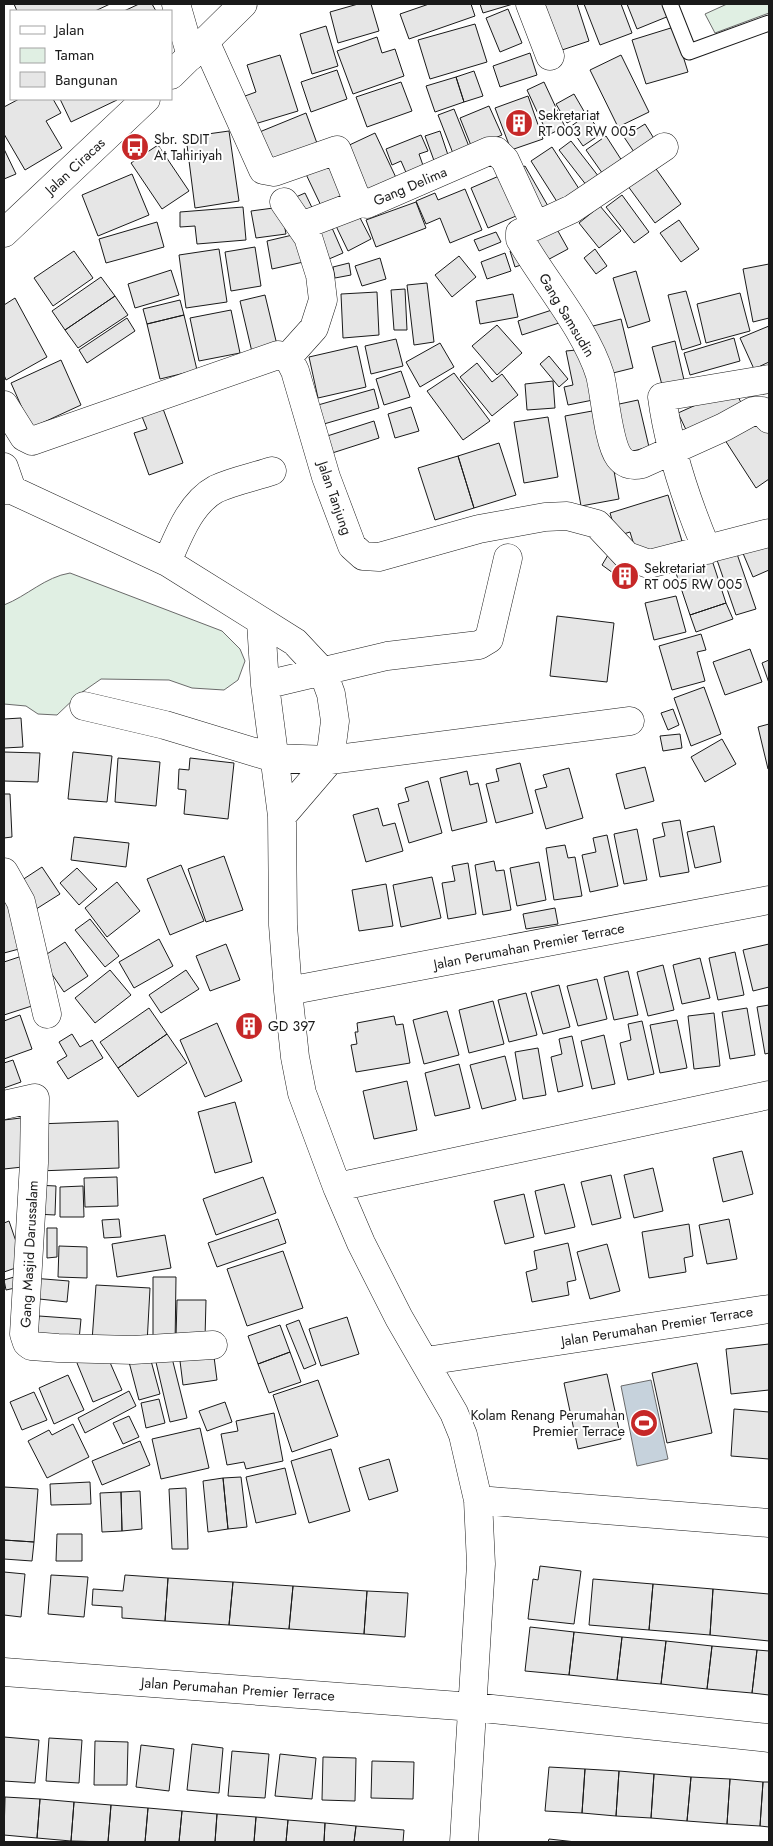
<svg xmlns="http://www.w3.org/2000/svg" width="773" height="1846" viewBox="0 0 773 1846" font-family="Jost,sans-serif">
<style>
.green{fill:#e0efe3;stroke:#6a6a6a}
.water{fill:#c6d2dc;stroke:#6a6a6a}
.building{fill:#e6e6e6;stroke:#1a1a1a}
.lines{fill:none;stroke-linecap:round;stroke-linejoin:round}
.lane-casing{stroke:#1a1a1a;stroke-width:17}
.street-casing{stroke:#1a1a1a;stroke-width:29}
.secondary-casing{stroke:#1a1a1a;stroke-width:29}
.lane{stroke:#fff;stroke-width:15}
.street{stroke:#fff;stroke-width:28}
.secondary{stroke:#fff;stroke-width:28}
.labels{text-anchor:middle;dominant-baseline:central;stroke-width:4;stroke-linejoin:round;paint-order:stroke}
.poi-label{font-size:14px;fill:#1a1a1a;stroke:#fff;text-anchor:start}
.street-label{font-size:14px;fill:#1a1a1a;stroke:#fff}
</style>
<rect width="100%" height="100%" fill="#fff"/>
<!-- green -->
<path class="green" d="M727,4H769V13L715,33L705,14Z
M70,573L222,631L240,649L245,661L238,680L224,690L192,688L169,680L101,679L78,695L57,715L38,714L26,706L4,704V605C27,596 45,577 70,573Z"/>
<!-- water -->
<path class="water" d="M651,1380L668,1459L637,1466L621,1386Z"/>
<!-- building -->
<path class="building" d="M14,4H110L95,11H17Z
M139,4H152L156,11H124Z
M358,4H371L379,31L338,43L330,12Z
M429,4H471L475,16L409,39L400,14Z
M480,4H513L483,13Z
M540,4H577L589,41L556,52Z
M584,4H621L632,33L600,45Z
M627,4H664L669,16L637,29Z
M508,9L522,43L500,52L486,18Z
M475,24L487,62L430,79L418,40Z
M326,26L338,66L312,74L300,34Z
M674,27L688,72L646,84L632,40Z
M377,37L382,53L395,49L404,76L353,94L337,51Z
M530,53L537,75L500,87L493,66Z
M280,55L298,111L248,126L234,100L256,92L247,65Z
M621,55L649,112L618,127L590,70Z
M337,70L347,99L311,112L301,82Z
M474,71L483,96L464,102L456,77Z
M456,77L464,102L435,112L426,86Z
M401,82L412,111L367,127L356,97Z
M544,82L565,127L548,135L527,90Z
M574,94L585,113L567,123L556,104Z
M528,96L543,139L511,150L495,108Z
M19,99H53L61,113L46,121L62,148L25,170L4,134V107Z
M60,99H117V100L71,122Z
M489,106L502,135L472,148L460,118Z
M454,109L472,154L456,161L438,115Z
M306,113L318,146L269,166L257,133Z
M588,114L601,134L583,146L570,127Z
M645,124L658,145L638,158L624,137Z
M229,131L239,201L195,208L186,137Z
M440,131L450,161L436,166L425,136Z
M375,133L399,184L366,199L343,148Z
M421,135L428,151L419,154L425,171L408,177L401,161L392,165L386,149Z
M606,136L624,164L605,177L586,150Z
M571,141L599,177L587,186L559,150Z
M158,145L189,191L162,209L131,163Z
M552,147L583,195L561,208L531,161Z
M4,149L16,174L4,179Z
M333,154L354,201L325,214L303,168Z
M649,159L681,204L655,223L622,178Z
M525,166L552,213L538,221L511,173Z
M506,173L523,213L488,228L471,188Z
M132,174L149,215L98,236L82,195Z
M465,189L482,230L450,243L440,218L426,224L416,201L435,193L438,200Z
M305,193L317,218L289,200Z
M622,195L649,232L634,243L606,207Z
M416,202L426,228L376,247L366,220Z
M600,206L621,231L599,248L579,223Z
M243,207L246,240L197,244L195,226L180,227V212Z
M281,207L286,234L256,238L251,211Z
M358,214L371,239L348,251L336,226Z
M679,220L699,249L681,262L660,233Z
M329,221L343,253L322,262L308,229Z
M157,222L164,247L106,263L99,239Z
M554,224L568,249L540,264L526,239Z
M496,232L501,242L479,251L474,240Z
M301,233L308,261L272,269L267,241Z
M521,246L527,263L515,267L510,251Z
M255,247L261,286L231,291L225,252Z
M219,249L227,302L186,308L179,255Z
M595,249L607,266L596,274L584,258Z
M74,251L93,278L53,306L34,278Z
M505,253L511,271L487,279L481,262Z
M459,256L476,277L452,297L435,275Z
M380,258L386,279L362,286L355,266Z
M349,263L351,275L335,278L333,267Z
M769,264V318L753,322L743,269Z
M171,270L179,295L135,308L128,284Z
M636,271L650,321L628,328L613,278Z
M101,277L115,296L65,330L52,311Z
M427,283L434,342L414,345L407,285Z
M405,289L407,330H394L391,290Z
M686,291L701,344L682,350L668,295Z
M377,292L379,335L343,338L341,294Z
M740,293L750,331L706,343L697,304Z
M513,294L518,317L480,324L476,301Z
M265,295L277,345L252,352L240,301Z
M115,296L128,315L78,348L65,330Z
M15,298L47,357L6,380L4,375V305Z
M180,300L184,315L147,324L143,309Z
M555,309L559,323L522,335L518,321Z
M231,310L240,353L199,361L190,318Z
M184,315L197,370L160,379L147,324Z
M127,318L135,331L87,363L79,350Z
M621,319L633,368L601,376L589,327Z
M497,325L522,353L497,375L472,346Z
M769,326V362L754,369L740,338Z
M734,338L740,361L690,375L684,353Z
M396,339L403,366L371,374L365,346Z
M675,341L684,380L662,385L652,347Z
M440,343L454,367L420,387L406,362Z
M357,346L366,387L318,398L309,357Z
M587,349L598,399L568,405L564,387L573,385L566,351Z
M549,356L568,379L559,387L540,364Z
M61,360L81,405L31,428L11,383Z
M477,363L492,382L502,374L518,395L492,416L460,377Z
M401,371L410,397L384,405L376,379Z
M454,373L490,421L463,440L427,391Z
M553,381L555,408L527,410L525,384Z
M734,388L745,411L689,436L678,413Z
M374,389L379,408L317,426L311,407Z
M638,400L649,447L621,454L610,406Z
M162,406L183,463L149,475L134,433L147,429L141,414Z
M411,407L419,431L395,438L388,414Z
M603,409L619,499L581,506L565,416Z
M758,414L769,432V479L756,488L723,437Z
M548,417L558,477L524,483L514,422Z
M374,421L379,438L326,455L321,438Z
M499,443L516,495L474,508L458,456Z
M458,456L474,508L435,520L418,468Z
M668,495L682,541L637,555L630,532L617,536L610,513Z
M769,540V570L753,577L742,551Z
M736,551L756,609L736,615L716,557Z
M710,554L726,603L690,615L674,567Z
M608,555L636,566L631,586L602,565Z
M676,596L686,632L654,640L645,603Z
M726,603L733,619L696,632L690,615Z
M557,616L614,623L607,682L550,676Z
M701,634L706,650L697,652L705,681L672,690L659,646Z
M750,649L762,682L725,695L713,662Z
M769,660V683L762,663Z
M704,687L721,734L691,746L674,698Z
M673,709L679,725L668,730L661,713Z
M21,718L23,747L4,748V719Z
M769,724V769H768L758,727Z
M680,734L682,748L663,751L660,736Z
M722,739L736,764L705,782L691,757Z
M4,752L40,753L38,782L4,781Z
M73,752L112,756L107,802L68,799Z
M118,758L160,762L156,806L115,802Z
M190,758L234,763L228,819L184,814L186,790L178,789L179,769L189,770Z
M520,763L533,813L496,823L486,784L499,781L496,769Z
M645,767L654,801L625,809L616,774Z
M569,768L583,818L546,829L535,790L547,787L543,775Z
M467,771L470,785L478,783L487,822L452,831L440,778Z
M428,781L442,833L409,843L398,804L409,801L405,788Z
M4,794H10L12,837L4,838Z
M378,808L383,826L395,823L403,851L366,862L353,815Z
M680,820L689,872L660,877L653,839L665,836L662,823Z
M714,826L721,862L695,868L687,832Z
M637,829L647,880L624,884L614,834Z
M607,835L618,886L590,892L582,855L596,852L593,838Z
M74,837L129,843L126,867L71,860Z
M565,845L568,858L575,857L582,896L554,900L546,848Z
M224,856L243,910L206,922L188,869Z
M494,861L496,871L504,870L511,910L483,915L475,865Z
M539,862L546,900L517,906L510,868Z
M468,863L476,914L448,919L442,883L455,881L452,866Z
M181,865L204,921L170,935L147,879Z
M42,867L60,894L33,911L16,884Z
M77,868L97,889L79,905L60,883Z
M432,877L441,918L401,927L393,885Z
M117,882L140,911L107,937L85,908Z
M386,884L393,926L359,931L352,890Z
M4,887L19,949L4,953Z
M555,908L558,924L526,929L523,914Z
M90,919L119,956L105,967L75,930Z
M159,939L173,966L134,988L119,962Z
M65,942L88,976L64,992L41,958Z
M226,944L240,980L210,991L196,956Z
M769,944V987L753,991L743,950Z
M735,952L744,995L718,1000L709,958Z
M25,955L41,1003L4,1015V962Z
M700,958L710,998L682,1004L673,965Z
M663,965L674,1010L648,1016L637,972Z
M110,970L131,995L95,1023L75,998Z
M186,970L199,989L161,1013L149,995Z
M628,971L638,1015L614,1020L604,977Z
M597,979L607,1019L578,1026L567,986Z
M559,985L570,1027L543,1034L531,992Z
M526,993L537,1035L509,1042L498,1000Z
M493,1001L504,1044L469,1053L459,1010Z
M769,1005V1053L765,1054L757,1007Z
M149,1008L167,1034L118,1068L100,1042Z
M747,1008L755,1055L730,1059L722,1012Z
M447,1011L459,1055L424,1064L413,1020Z
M714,1013L720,1066L694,1069L688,1016Z
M20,1015L32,1049L4,1059V1021Z
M394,1016L396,1025L403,1024L410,1063L356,1072L351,1045L357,1044L355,1032H358L357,1023Z
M256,1018L258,1032L242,1034L241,1019Z
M677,1020L687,1068L660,1073L650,1025Z
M642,1021L654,1074L628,1080L620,1043L631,1040L628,1024Z
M217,1023L242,1081L205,1097L180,1040Z
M72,1034L80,1047L92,1040L103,1058L68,1079L57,1062L67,1056L59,1042Z
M167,1034L187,1063L138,1097L118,1068Z
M604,1035L615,1084L592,1089L581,1041Z
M572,1036L583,1086L558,1092L551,1057L562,1054L559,1039Z
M538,1048L546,1095L523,1099L515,1052Z
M505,1056L516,1100L482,1109L470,1065Z
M13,1060L21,1082L4,1088V1063Z
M459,1064L470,1108L435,1116L425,1073Z
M407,1081L417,1130L374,1139L363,1091Z
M235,1102L252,1162L215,1173L198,1112Z
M21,1118L32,1166L4,1169V1120Z
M118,1121L119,1168L38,1171L37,1124Z
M742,1151L753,1194L723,1202L713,1158Z
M653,1168L663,1211L634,1218L624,1175Z
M611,1175L621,1218L592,1225L581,1182Z
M117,1177L118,1206L85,1207L84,1178Z
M263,1177L276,1213L216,1235L203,1199Z
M564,1184L575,1227L545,1234L535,1191Z
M35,1185L56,1186L55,1215L35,1214Z
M83,1186L84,1217H60V1187Z
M524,1194L534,1237L505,1244L494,1201Z
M119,1219L121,1237L104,1238L102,1220Z
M278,1219L286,1243L217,1267L208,1243Z
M729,1219L737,1259L707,1264L699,1225Z
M9,1221L24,1265L4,1272V1223Z
M689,1224L693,1256L684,1258L686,1272L649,1278L642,1232Z
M47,1228H57V1257L47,1258Z
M165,1235L171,1268L117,1277L112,1244Z
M568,1243L576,1280L567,1282L569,1295L532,1302L526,1272L537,1269L534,1251Z
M607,1244L620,1291L590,1299L577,1252Z
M59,1246L87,1247V1278L58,1277Z
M283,1251L303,1308L247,1326L227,1269Z
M21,1275L24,1286L6,1290L4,1280Z
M153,1277H176L175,1347H153Z
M32,1278L69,1281L67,1302L30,1298Z
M96,1285L150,1288L147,1344L92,1341Z
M177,1300H206L205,1338L176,1337Z
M39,1316L81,1319L79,1340L37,1337Z
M347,1317L359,1354L321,1366L309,1329Z
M299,1320L316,1364L304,1369L286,1325Z
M280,1325L290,1352L258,1364L248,1336Z
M769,1344V1390L731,1394L726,1349Z
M213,1349L217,1380L183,1385L179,1353Z
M105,1351L122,1390L93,1402L77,1363Z
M290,1352L301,1382L269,1393L258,1364Z
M171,1354L187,1418L170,1422L155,1358Z
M150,1357L160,1394L139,1400L129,1362Z
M697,1363L712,1433L667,1443L652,1373Z
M607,1374L621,1439L578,1449L564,1383Z
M68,1375L84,1410L54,1424L39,1388Z
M318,1380L338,1436L292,1452L273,1395Z
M129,1391L136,1406L85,1433L78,1418Z
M34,1392L47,1420L22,1430L10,1402Z
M159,1399L165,1423L146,1428L141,1403Z
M225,1402L232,1422L207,1431L199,1411Z
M734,1409L769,1412V1459L731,1456Z
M274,1413L283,1461L246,1469L244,1462L227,1465L221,1434L238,1431L236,1421Z
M129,1416L139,1437L123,1444L113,1423Z
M73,1424L89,1457L47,1478L28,1441L49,1430L52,1435Z
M200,1428L209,1468L161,1479L152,1439Z
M140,1441L150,1465L102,1485L92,1461Z
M331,1449L350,1511L309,1523L291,1461Z
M389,1459L398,1491L369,1500L359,1468Z
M285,1468L296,1514L256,1523L246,1477Z
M241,1477L247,1527L228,1529L223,1478Z
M223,1478L228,1529L208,1532L203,1481Z
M90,1482L91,1504L51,1505L50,1484Z
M4,1487L38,1489L34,1542L4,1540Z
M186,1488L188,1549H172L169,1489Z
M140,1491L142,1529L122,1531L121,1492Z
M121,1492L122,1531L102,1532L100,1493Z
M57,1534H82V1561H56Z
M4,1540L34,1542L32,1561L4,1559Z
M540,1566L581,1571L574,1624L528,1619L533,1579L538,1580Z
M4,1572L25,1574L21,1617L4,1615Z
M51,1575L88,1577L84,1617L48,1614Z
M125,1575L168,1578L165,1621L122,1618V1607L92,1605L93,1589L123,1591Z
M168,1578L233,1582L229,1625L165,1621Z
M593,1579L653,1584L649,1630L589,1625Z
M233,1582L293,1586L289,1629L229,1625Z
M653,1584L713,1589L710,1635L649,1630Z
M293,1586L367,1591L364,1634L289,1629Z
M713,1589L769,1594V1641L710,1635Z
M367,1591L408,1593L405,1637L364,1634Z
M530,1627L574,1632L569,1675L525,1671Z
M574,1632L622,1637L617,1680L569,1675Z
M622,1637L666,1641L661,1684L617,1680Z
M666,1641L712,1646L707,1689L661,1684Z
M712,1646L757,1650L752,1693L707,1689Z
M757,1650L769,1651V1695L752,1693Z
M4,1737L39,1740L35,1783L4,1781Z
M49,1738L82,1740L79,1783L46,1781Z
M95,1741L128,1742L127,1785H94Z
M192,1744L223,1748L219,1793L187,1790Z
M141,1745L174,1749L169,1791L136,1787Z
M232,1751L269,1754L265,1798L228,1796Z
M280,1754L316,1758L312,1799L275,1796Z
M323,1757L356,1758L355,1801L322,1800Z
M372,1761L414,1762L413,1799L371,1798Z
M549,1767L585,1769L582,1813L545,1811Z
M585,1769L619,1771L616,1816L582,1813Z
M619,1771L654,1774L651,1818L616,1816Z
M654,1774L691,1777L687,1821L651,1818Z
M691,1777L730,1779L727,1824L687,1821Z
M730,1779L763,1782L760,1826L727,1824Z
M763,1782H769V1827L760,1826Z
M5,1797L40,1799L37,1838L4,1835Z
M40,1799L74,1802L71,1841L37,1838Z
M74,1802L111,1805L108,1842L71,1841Z
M111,1805L148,1808L145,1842H108Z
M148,1808L182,1811L179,1842H145Z
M182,1811L217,1814L215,1842H179Z
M217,1814L256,1817L254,1842H215Z
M256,1817L288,1820L286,1842H254Z
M288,1820L325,1823L324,1842H286Z
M325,1823L356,1826L354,1842H324Z
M356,1826L404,1830L403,1842H354Z
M549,1839L576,1842H548Z"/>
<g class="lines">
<!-- lane casing -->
<g class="lane-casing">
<path id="lane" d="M670,4L689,52L769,23"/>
</g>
<!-- street casing -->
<g class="street-casing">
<path id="street" d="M176,4L191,56
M530,4L550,56
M205,41L263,170L274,172L337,150L357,200L367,204L489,151H496L505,160L535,225
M664,147L572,209L520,233V239C544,281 586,329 600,375C605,395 608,442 619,457C625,465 633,466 642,464L724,427L753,411H762L769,419
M284,202L308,237L320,275L323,300L314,328L288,357
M301,226L361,203
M4,405L24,437L32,441L278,355L288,357L295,371L326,477L352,546L363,556L379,557L479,529L545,517L567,516L597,524L627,556L649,564L769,533
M4,467L12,490
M4,490H12L167,562L295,642L323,672L331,694L335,721L330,760L282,816
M707,550C686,500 669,450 662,397L769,379
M167,562C178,537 190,503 216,489C233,481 254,477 272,471
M261,622L265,685L282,816L283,925L288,991L295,1057L302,1093L337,1187L361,1243L399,1318L454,1413L463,1435L478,1500L481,1564L464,1842
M265,685L387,656L479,645L489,639L508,558
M84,706L165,725L274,758L330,760L630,721
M4,872L21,902L47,1014
M288,991L769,900
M4,1105L35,1098L34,1163L24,1334L27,1343L31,1346L58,1348L133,1350L213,1345
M337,1187L769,1095
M426,1361L769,1309
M478,1500L769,1523
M4,1672L473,1707L769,1738"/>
</g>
<!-- secondary casing -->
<g class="secondary-casing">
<path id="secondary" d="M171,75L243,4
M4,233L146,99"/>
</g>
<!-- lane -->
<use href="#lane" class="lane"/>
<!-- street -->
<use href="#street" class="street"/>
<!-- secondary -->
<use href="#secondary" class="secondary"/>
</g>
<!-- icons -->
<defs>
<g id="building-disc" transform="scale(1.4375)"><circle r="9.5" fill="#c62828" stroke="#fff"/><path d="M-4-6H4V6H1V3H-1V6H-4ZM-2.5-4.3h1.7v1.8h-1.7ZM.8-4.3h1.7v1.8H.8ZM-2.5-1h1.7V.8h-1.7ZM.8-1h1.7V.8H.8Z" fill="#fff"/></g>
<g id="bus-disc" transform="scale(1.4375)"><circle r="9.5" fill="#c62828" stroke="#fff"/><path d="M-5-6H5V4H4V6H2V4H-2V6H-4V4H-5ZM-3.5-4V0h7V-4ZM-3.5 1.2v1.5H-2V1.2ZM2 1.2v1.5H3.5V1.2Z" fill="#fff"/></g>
<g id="stadium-disc" transform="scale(1.4375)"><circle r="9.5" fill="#c62828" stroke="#fff"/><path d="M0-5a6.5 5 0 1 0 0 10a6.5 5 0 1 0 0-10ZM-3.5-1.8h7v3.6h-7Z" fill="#fff"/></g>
</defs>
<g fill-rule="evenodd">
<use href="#building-disc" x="519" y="123"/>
<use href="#bus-disc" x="135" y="147"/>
<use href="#building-disc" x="625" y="576"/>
<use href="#building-disc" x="249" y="1026"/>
<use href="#stadium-disc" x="644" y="1423"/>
</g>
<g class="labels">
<!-- poi labels -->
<g class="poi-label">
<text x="538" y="115">Sekretariat<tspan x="538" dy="16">RT 003 RW 005</tspan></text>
<text x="154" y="139">Sbr. SDIT<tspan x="154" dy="16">At Tahiriyah</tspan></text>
<text x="644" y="568">Sekretariat<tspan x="644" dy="16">RT 005 RW 005</tspan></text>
<text x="268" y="1026">GD 397</text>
<text x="625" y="1415" text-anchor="end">Kolam Renang Perumahan<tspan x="625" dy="16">Premier Terrace</tspan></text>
</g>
<!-- street labels -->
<g class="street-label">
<text transform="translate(75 166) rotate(-43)">Jalan Ciracas</text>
<text transform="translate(410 186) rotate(-23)">Gang Delima</text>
<text transform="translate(567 315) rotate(59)">Gang Samsudin</text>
<text transform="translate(335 498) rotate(71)">Jalan Tanjung</text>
<text transform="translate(529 946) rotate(-11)">Jalan Perumahan Premier Terrace</text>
<text transform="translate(29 1254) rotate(-87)">Gang Masjid Darussalam</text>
<text transform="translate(657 1326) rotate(-9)">Jalan Perumahan Premier Terrace</text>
<text transform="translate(238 1689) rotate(4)">Jalan Perumahan Premier Terrace</text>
</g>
</g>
<!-- border -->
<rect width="773" height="1846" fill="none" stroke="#1a1a1a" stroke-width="10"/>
<!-- legend -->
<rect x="10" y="10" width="162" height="90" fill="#ffffff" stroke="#a3a3a3"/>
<rect x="20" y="26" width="25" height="8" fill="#ffffff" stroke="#a3a3a3"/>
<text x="55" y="35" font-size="15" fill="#1a1a1a">Jalan</text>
<rect x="20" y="48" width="25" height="15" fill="#e0efe3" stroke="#a3a3a3"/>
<text x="55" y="60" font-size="15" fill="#1a1a1a">Taman</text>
<rect x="20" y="72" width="25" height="15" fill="#e6e6e6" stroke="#a3a3a3"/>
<text x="55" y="85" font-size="15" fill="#1a1a1a">Bangunan</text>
</svg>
